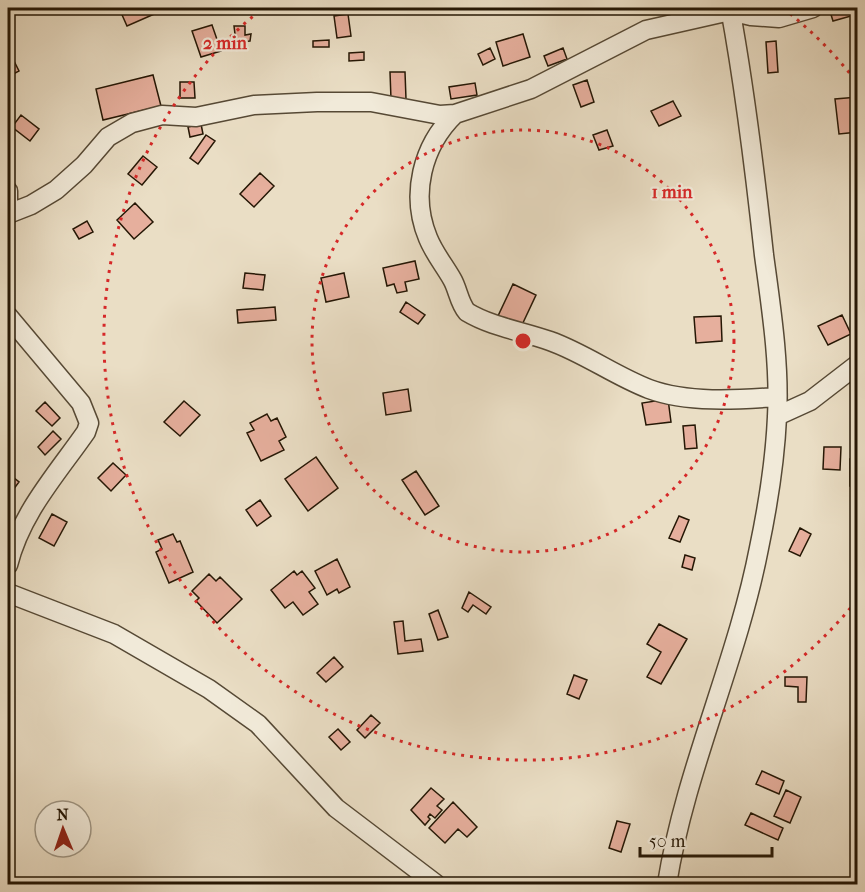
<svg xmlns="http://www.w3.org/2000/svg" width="865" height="892" viewBox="0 0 865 892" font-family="'IM FELL French Canon',serif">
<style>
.building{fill:#e6af9d;stroke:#251705;stroke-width:1.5}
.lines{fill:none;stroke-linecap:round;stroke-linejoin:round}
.minor-casing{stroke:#564935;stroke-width:21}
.minor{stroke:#f1ead9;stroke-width:18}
.ring{fill:none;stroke:#d62828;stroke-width:3;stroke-dasharray:3 6}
.centre{fill:#d62828;stroke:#f1ead9;stroke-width:3}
.ring-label{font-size:18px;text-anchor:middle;font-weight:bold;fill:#d62828;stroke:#f1ead9;stroke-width:4.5;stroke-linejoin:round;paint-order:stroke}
</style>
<rect width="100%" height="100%" fill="#eadec5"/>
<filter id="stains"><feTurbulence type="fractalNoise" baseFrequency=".00333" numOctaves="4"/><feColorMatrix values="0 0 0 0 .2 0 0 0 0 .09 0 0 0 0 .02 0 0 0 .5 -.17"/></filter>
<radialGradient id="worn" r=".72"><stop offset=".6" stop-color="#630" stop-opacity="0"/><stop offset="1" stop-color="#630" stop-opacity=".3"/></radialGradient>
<!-- building -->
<path class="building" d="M119,8H168L127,26Z
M829,8H849L851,16L833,21Z
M348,14L351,36L337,38L334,16Z
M212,25L221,51L201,57L192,31Z
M234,26H245V35L251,34L250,41L236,42Z
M523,34L530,57L503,66L496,42Z
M329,40V47H313V41Z
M776,41L778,72L768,73L766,42Z
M490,48L495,59L483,65L478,54Z
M563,48L567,59L548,66L544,56Z
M364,52V60L349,61V53Z
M14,61L19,71L8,77V64Z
M390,72H405L406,99H391Z
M153,75L161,106L103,120L96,89Z
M587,80L594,102L581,107L573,85Z
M180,82H194L195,98H180Z
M475,83L477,95L451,99L449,87Z
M858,97V132L839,134L835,99Z
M673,101L681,116L659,126L651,111Z
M21,115L39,129L30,141L12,127Z
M201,124L203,134L190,137L188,127Z
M607,130L613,146L599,150L593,135Z
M206,135L215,141L198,164L190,158Z
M143,156L157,167L142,185L128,174Z
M260,173L274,186L254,207L240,194Z
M135,203L153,222L134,239L117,220Z
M87,221L93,232L79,239L73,229Z
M415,261L419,279L405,282L407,291L397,293L394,284L387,286L383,268Z
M245,273L265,275L263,290L243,288Z
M344,273L349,297L326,302L321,278Z
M513,284L536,295L521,327L498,316Z
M406,302L425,315L418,324L400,312Z
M275,307L276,320L238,323L237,310Z
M842,315L851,334L828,345L818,326Z
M721,316L722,341L696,343L694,317Z
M408,389L411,411L386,415L383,393Z
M668,399L671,422L646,425L642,403Z
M184,401L200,415L180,436L164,422Z
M45,402L60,418L52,426L36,411Z
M267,414L271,421L277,418L286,437L279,441L284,450L261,461L247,433L254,430L250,423Z
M695,425L697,448L685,449L683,426Z
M53,431L61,439L45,455L38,447Z
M824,447H841L840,470L823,469Z
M316,457L338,488L308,511L285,479Z
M850,459H858V486H850Z
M113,463L126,475L111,491L98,478Z
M416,471L439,506L425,515L402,480Z
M8,473L19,482L10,494L8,492Z
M260,500L271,516L257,526L246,510Z
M52,514L67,522L54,546L39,538Z
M679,516L689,520L680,542L669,538Z
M800,528L811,534L800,556L789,551Z
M173,534L177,542L180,541L193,572L169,583L156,552L162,549L158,540Z
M685,555L695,558L692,570L682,567Z
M337,559L350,587L339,593L337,589L327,595L315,571Z
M294,571L297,575L302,571L315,588L309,592L318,604L303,615L293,602L285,608L271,590Z
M209,574L216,581L220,577L242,599L217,623L196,601L199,598L192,591Z
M469,592L491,607L486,614L473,605L468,612L462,608Z
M438,610L448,637L438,640L429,614Z
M403,621L405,641L421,639L423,651L398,654L394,622Z
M659,624L687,639L661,684L647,677L661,652L647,644Z
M334,657L343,667L326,682L317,673Z
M574,675L587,680L579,699L567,694Z
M785,677H807L806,702H798V687L785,686Z
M371,715L380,723L365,738L357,730Z
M338,729L350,742L341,750L329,737Z
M762,771L784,781L779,794L756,784Z
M431,788L444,799L437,806L442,810L435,818L430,814L428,817L430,819L425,825L411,810Z
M786,790L801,797L790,823L774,816Z
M453,802L477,827L467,837L458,829L445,843L429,828Z
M751,813L783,828L778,840L745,825Z
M617,821L630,824L621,852L609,848Z"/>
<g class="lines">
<!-- minor casing -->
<g class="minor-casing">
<path id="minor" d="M455,114C422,146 410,195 428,238C434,253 444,265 452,279C458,289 459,303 467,312C492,327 522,331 550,341C584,353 615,376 649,389C687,403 736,400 777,397
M8,191V215
M8,214L31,205L56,190L84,165L108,137L132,123L162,115L196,117L254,105L317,102H371L440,115L455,114L531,89L646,30L730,11L751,16L779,18L813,8
M8,316L81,403L89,423L86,432C56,475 21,513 8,565
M777,416L810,401L858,364
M8,593L114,634L209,689L258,724L336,808L436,884
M667,884C685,770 737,662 759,548C768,505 775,461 777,417C780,364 771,307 764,255C755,172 745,89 730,8"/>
</g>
<!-- minor -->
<use href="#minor" class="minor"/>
</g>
<!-- distance rings -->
<g class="ring">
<circle cx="523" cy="341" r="211"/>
<path d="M856 601A422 422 0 1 1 263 8M783 8A422 422 0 0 1 856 81"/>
</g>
<circle cx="523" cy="341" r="9" class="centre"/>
<g class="ring-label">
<text x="225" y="49">2 min</text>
<text x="672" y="198">1 min</text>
</g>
<!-- margin -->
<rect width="865" height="892" fill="none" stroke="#eadec5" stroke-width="30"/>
<rect x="9" y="9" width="847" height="874" fill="none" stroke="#251705" stroke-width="3"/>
<rect x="15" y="15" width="835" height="862" fill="none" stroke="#251705" stroke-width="1.5"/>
<!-- north arrow -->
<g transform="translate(63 829) rotate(358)"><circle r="28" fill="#f1ead9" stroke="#9f9684" stroke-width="1.5"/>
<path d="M0-4.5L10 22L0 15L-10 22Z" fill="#8f2418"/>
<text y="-9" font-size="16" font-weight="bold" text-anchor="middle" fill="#251705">N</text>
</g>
<!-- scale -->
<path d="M640 847v9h132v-9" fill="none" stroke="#251705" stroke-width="3"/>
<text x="649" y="847" font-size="18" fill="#251705" stroke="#f1ead9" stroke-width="4.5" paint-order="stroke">50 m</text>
<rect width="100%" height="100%" filter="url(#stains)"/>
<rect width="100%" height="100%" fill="url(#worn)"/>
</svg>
